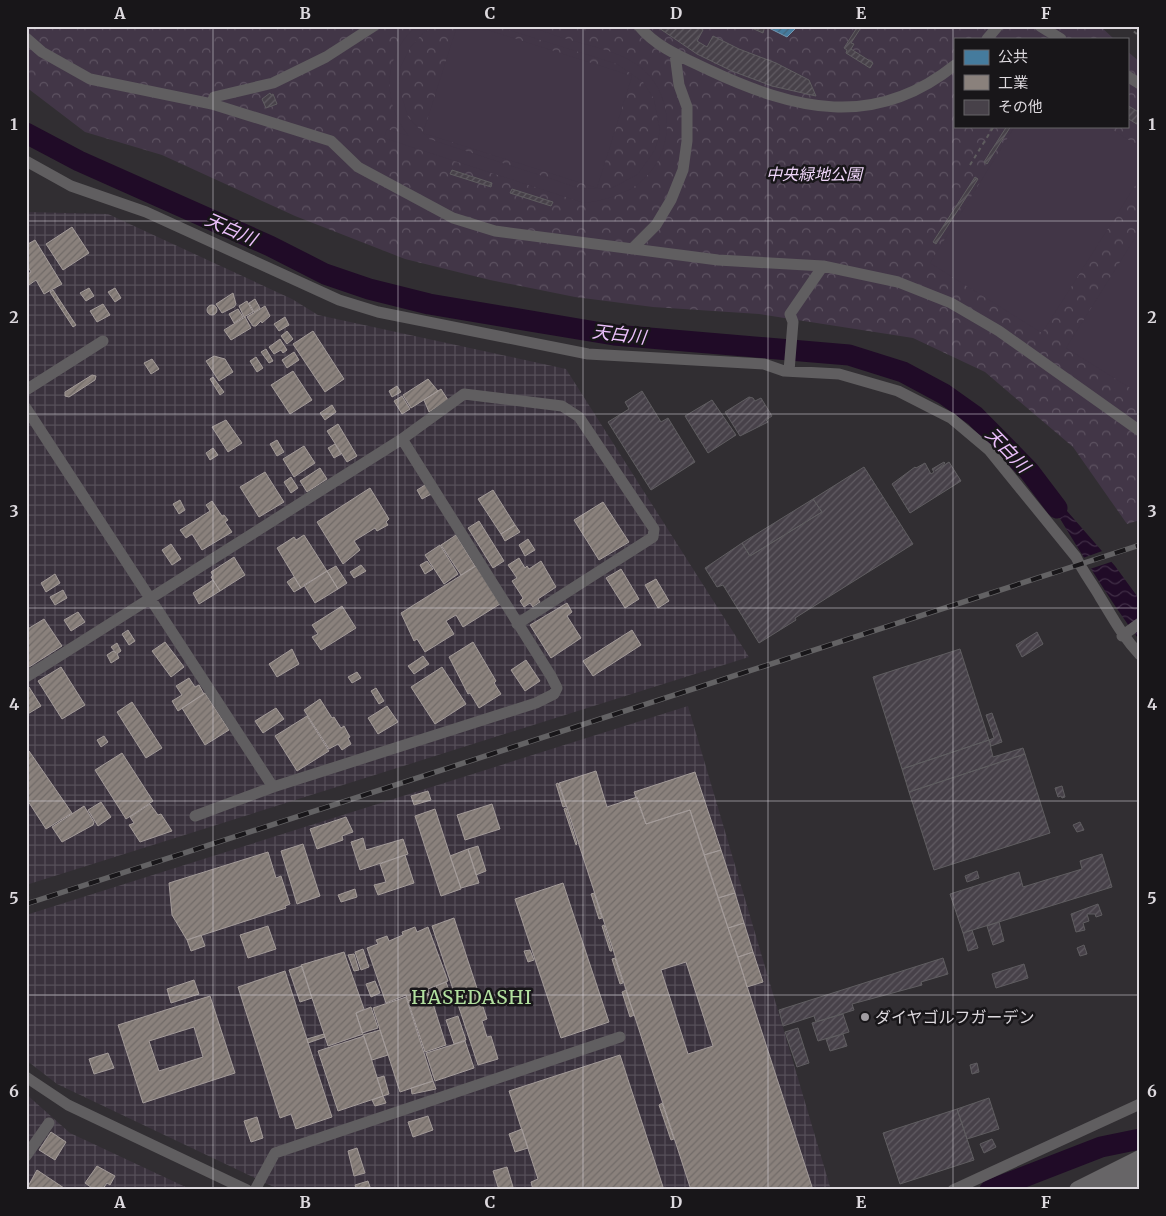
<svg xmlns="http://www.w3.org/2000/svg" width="1166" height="1216" viewBox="0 0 1166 1216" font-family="Merriweather,'Noto Sans JP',serif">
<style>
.industrial{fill:url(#industrial-grid)}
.forest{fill:url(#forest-crowns)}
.pitch{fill:#423647}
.water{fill:url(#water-waves)}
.pier{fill:#312e32}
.public{fill:url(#public-hatch);stroke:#7397b0}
.industry{fill:url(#industry-hatch);stroke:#a39b99;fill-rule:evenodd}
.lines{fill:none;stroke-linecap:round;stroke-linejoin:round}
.river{stroke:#200b27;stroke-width:21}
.building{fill:url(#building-hatch);stroke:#5f5d60}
.path{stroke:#5f5d5f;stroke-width:2;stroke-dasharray:4 4;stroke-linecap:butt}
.minor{stroke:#605e60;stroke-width:11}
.highway{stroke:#676567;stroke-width:18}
.rail-casing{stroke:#636264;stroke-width:5.5}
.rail{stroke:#181619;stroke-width:4;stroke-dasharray:11;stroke-linecap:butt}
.grid{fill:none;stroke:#ddd9de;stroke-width:1;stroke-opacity:0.55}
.poi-dot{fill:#a19da2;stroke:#181619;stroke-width:2}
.labels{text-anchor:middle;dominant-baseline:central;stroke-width:5;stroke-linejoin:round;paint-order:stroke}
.park-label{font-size:16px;font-style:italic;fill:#efd5f9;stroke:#181619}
.poi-label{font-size:16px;fill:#ddd9de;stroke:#181619;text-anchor:start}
.water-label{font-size:18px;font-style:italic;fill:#ecc0fc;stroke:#181619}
.quarter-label{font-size:19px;letter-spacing:1px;fill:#b2e09f;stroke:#181619}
.neatline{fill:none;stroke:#ddd9de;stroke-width:2}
.grid-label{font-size:16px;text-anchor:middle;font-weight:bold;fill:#ddd9de}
</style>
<defs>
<pattern id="industrial-grid" width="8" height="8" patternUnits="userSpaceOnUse" patternTransform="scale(1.25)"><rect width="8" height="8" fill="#3a323d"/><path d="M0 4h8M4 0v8" fill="none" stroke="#564f59"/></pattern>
<pattern id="forest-crowns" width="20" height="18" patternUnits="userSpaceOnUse" patternTransform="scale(1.25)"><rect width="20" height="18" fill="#423647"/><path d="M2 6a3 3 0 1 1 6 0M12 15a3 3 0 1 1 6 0" fill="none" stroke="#5d5261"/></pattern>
<pattern id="water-waves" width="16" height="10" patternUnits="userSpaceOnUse" patternTransform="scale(1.25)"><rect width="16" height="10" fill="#200b27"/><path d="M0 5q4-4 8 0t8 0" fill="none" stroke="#402e46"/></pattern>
<pattern id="public-hatch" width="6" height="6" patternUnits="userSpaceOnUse" patternTransform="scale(1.25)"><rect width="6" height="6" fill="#457b9d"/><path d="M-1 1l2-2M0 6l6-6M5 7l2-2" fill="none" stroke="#446479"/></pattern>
<pattern id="industry-hatch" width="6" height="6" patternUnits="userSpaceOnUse" patternTransform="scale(1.25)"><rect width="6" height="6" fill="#8a817c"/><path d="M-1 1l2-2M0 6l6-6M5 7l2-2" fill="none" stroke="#716b68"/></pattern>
<pattern id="building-hatch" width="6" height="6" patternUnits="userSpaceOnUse" patternTransform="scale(1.25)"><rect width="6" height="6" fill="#474149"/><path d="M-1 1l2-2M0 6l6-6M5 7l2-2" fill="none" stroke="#615c63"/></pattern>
</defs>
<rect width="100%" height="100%" fill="#312e32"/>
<!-- industrial -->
<path class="industrial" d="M26,212L108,214L292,299L318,315L566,369L749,657L26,885Z
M688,706L831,1190H280L57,1084L26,1060V915Z
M26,1094L70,1133L192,1190H26Z"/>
<!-- forest -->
<path class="forest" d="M26,26H1100L1114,39H955V126H1127V51L1140,62V520L1127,524L1073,447L985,372L913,338L759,314L653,307L575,297L490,280L405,259L295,216L162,155L85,132L26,87Z"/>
<!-- pitch -->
<path class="pitch" d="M417,26H434L423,33L410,48L401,66L399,87L408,117L429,139L582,189L612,188L638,174L655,150L660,131L654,99L643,82L617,64L496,26C506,26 517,25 526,27C539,29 551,34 563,38C590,46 622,51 644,70C677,101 674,157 638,184C623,195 602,201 584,203L384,138L387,129L409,136C381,103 383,54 417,26Z
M457,26H476L632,76L597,188L423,133Z
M1015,126H1106L1140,147V178L1042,333L930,263Z
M1140,230V394L1066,348Z"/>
<!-- water -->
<path class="water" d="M1026,464L1115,566L1140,600V641C1098,585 1064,523 1026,464Z"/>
<!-- pier -->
<path class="pier" d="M1105,550L1114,561L1090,569L1083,558Z"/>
<!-- public -->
<path class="public" d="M765,26H798L787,37Z"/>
<!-- industry -->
<path class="industry" d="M72,227L89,253L63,270L46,244Z
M35,240L62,284L44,294L36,280L29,285L26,281V275L31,272L26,264V245Z
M89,288L94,296L86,301L80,293Z
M115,288L121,298L115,302L108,292Z
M53,290L76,325L73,327L50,292Z
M233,293L236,304L234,307L222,313L216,304Z
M255,299L260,308L254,312L249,303Z
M247,301L253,312L244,317L239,306Z
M103,304L110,315L97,322L90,311Z
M207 310a5 5 0 1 1 10 0a5 5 0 1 1-10 0Z
M265,306L270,316L262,323L261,321L256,326H253L247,317Z
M238,309L243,317L234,323L229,314Z
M245,317L251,328L231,340L224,330Z
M285,317L289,325L279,331L274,324Z
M287,331L293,339L287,344L281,336Z
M313,331L344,379L325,392L293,344Z
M280,339L287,350L283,353L281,350L274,354L269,347Z
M266,349L273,361L269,363L261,352Z
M294,352L299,360L287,368L282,360Z
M214,356L225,359L233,372L219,381L206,361Z
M256,357L263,368L257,372L250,361Z
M152,359L159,369L151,374L144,363Z
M293,371L312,400L290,414L271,385Z
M92,375L96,376L95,380L69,397L65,396V392Z
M213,377L224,392L220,395L210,379Z
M428,379L438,391L411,408L403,395Z
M397,386L401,392L392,397L389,391Z
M441,389L448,400L429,412L424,400Z
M402,396L410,409L402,414L394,401Z
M332,405L336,412L325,420L320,413Z
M226,420L242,443L228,452L212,427Z
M338,424L357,456L347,462L327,431Z
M277,440L284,452L277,456L270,444Z
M335,444L341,454L334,458L328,448Z
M304,446L315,463L294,477L283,459Z
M213,448L218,455L210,460L206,453Z
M320,468L327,479L307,492L300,481Z
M265,472L284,502L259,517L240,487Z
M291,477L298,488L291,493L284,482Z
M425,485L431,494L422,499L417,490Z
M370,488L389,519L386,522L388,525L377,531L375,528L354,541L360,550L343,564L317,522Z
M493,490L515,525L501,534L478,499Z
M180,500L185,510L179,514L173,504Z
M212,501L222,516L224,515L228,520L225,522L232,532L202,550L192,534L186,538L180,530L210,511L206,505Z
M603,502L629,542L599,560L574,520Z
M479,521L504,561L493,568L468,528Z
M515,525L520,532L505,541L501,534Z
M304,535L327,571L301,588L277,548L294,537L296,540Z
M456,535L475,566L461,575L441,545Z
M528,539L535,550L525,556L519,545Z
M171,544L181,559L172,565L162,550Z
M440,545L458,574L444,584L425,555Z
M234,557L245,575L220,591L211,577L213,576L211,572Z
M519,558L525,568L527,566L529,569L541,561L556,587L538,599L540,602L533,607L530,603L524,607L520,601L523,598L512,581L517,578L508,565Z
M427,561L433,569L425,574L420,565Z
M361,565L366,571L354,578L350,572Z
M336,566L347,583L338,589L327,571Z
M476,566L500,604L463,627L456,615L446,621L454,634L425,652L417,639L414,641L401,613Z
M621,569L639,599L625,608L606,578Z
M327,571L338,589L315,603L304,585Z
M55,574L60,583L46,592L41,583Z
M294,577L301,588L294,592L287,582Z
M656,579L669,601L658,608L645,585Z
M213,580L220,591L199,604L193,593Z
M63,590L67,598L55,605L50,597Z
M567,603L572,612L567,616L581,638L551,658L530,625Z
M342,606L356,628L321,650L312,637L318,634L312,625Z
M78,612L85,622L71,631L64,620Z
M44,619L62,646L26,669V630Z
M128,630L135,641L129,645L122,634Z
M632,630L641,645L593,676L583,661Z
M165,642L184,667L171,677L152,651Z
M473,642L496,681L494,683L501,694L479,708L470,693L468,694L449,657Z
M117,643L121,651L117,654L119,658L111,663L107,655L113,651L116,653L111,647Z
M292,649L299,664L277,677L269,664Z
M423,656L429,664L414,674L408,666Z
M526,660L540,681L525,691L511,670Z
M61,667L85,705L62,719L38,681Z
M442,667L466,704L435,724L411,687Z
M357,672L361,678L352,683L348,677Z
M189,678L195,687L199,685L204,694L178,711L172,701L182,695L176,686Z
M29,687L41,706L26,715V689Z
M376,688L384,701L379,704L371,691Z
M205,693L229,730L205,745L182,708Z
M320,699L332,718L334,717L341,728L344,726L350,737L348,738L351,744L342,750L338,744L329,749L304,710Z
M132,702L162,748L146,758L117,712Z
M387,706L398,722L378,734L368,718Z
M276,708L284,719L263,733L255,721Z
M307,716L329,751L297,771L275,736Z
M104,736L108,742L101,747L97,740Z
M29,751L72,813L46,829L26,798V752Z
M122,753L153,801L126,819L95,770Z
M596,771L607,807L637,797L646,824L690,810L813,1190H691L559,783ZM686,962L713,1046L688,1054L661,970Z
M695,772L721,850L704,855L690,810L646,824L634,792Z
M558,783L566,806L563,807L556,784Z
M428,791L431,800L414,805L411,796Z
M101,802L111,817L98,826L88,810Z
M150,804L158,815L161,814L172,831L140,842L129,825L134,823L130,817Z
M492,804L500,829L465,840L457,815Z
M84,806L94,822L93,825L62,842L52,827Z
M566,808L577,844L576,845L564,809Z
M435,809L461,889L441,896L415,816Z
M346,817L353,832L342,836L343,840L317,849L310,829Z
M363,838L366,850L403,839L408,854L360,870L351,842Z
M303,844L320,896L297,904L281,851Z
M478,846L486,871L476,875L468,849Z
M468,849L479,883L461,888L450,856Z
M721,850L735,893L718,898L704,855Z
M268,852L276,878L281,876L290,904L285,906L286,908L187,940L172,915L169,883Z
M405,855L414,883L378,895L374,885L386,882L380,864Z
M563,883L609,1022L561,1038L515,899Z
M355,889L357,897L341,902L338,895Z
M594,893L602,918L599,919L591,894Z
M735,893L744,923L728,928L718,898Z
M454,918L487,1019L482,1021L487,1037L491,1036L498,1059L478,1065L432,926Z
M744,923L753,952L738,957L728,928Z
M604,925L612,951H610L602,926Z
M268,926L276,949L248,958L240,935Z
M415,927L417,932L428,927L448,981L428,989L429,993L408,1001L406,995L386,1003L367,948L378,944L376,940L387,936L389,941L403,935L402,932Z
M201,935L205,946L191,951L187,940Z
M363,949L369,967L361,970L355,952Z
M530,950L534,960L528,962L524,951Z
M344,952L364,1009L356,1013L363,1034L328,1046L301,965Z
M753,952L763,982L747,987L738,957Z
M354,954L359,970L354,971L348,955Z
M615,958L623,983L620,984L612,959Z
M302,966L312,998L300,1002L289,970Z
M285,971L332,1117L296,1129L291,1114L280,1118L238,987Z
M194,980L199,994L171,1003L167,989Z
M375,981L380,993L371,997L366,984Z
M446,982L451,996L441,1000L436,986Z
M626,990L634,1015L630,1017L622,992Z
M430,994L446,1045L425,1052L408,1001Z
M210,996L235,1073L143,1103L118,1025ZM194,1027L203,1057L159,1071L149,1041Z
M406,997L433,1081L400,1092L373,1008Z
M371,1007L378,1028L362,1033L356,1013Z
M458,1016L466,1040L454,1044L446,1020Z
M380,1030L388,1055L372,1060L363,1035Z
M324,1034L325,1037L308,1043L307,1039Z
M364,1036L383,1096L338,1111L318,1051Z
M465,1041L474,1068L435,1081L426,1053Z
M108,1053L114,1068L94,1074L89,1059Z
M620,1055L664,1190H533L531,1182L538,1179L509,1091Z
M384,1076L389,1094L383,1096L386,1103L375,1106L372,1100L383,1096L377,1078Z
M433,1081L436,1089L412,1094L411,1088Z
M662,1103L674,1139L671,1140L659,1105Z
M428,1116L433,1130L413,1137L408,1122Z
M257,1117L263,1138L251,1142L244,1121Z
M522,1129L528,1148L515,1152L509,1134Z
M51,1132L66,1142L55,1160L39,1150Z
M357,1148L365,1173L354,1176L348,1151Z
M97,1166L115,1176L110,1185L107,1183L102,1190H95L85,1183Z
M507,1167L513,1187L499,1190L493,1171Z
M37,1170L67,1190H26Z
M368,1181L371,1190H357L355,1185Z"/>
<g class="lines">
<!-- river -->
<path class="river" d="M26,133L79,161L270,246L325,274L369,289L429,304L614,335L849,355L903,372L944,394L975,416L1029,471L1057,508
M990,1190L1101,1147L1140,1139"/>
</g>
<!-- building -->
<path class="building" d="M656,26H698L703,30L697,41L707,47L713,36L739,49L776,63L809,80L816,96L772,86L732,71L697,54Z
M747,26H765L763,33Z
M858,26H862L851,43L854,44L851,49L873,63L870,68L846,53L847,50L844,48Z
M270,93L271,95L273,94L277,104L266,108L262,99Z
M1127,105L1140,113V126L1127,118Z
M1007,126H1011L987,164L984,162Z
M452,170L492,183L491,187L450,174Z
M975,177L978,179L936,244L933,242Z
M512,189L553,202L551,206L510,193Z
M642,391L661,422L668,418L695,462L651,490L608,422L629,409L625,402Z
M749,397L753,398L755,401L761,398L772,416L766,420L768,422L740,436L725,412Z
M712,400L736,435L708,453L685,416Z
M944,462L945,463L935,471L949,462L961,481L910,513L892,484L915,467L916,468L925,463L931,474L934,472L932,469Z
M864,467L913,544L795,618L796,620L759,643L723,585L717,587L705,568L742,543L750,556L822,512L813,499Z
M813,499L822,512L750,556L742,543Z
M1037,632L1043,644L1022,657L1016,645Z
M960,649L989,740L902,769L873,677Z
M992,713L1002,742L991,746L989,740L994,738L986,715Z
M989,740L993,757L1023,748L1025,754L909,792L902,769Z
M1025,754L1050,833L934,870L909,792Z
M1062,786L1065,797L1062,798L1061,796L1058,797L1055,788Z
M1080,822L1084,830L1077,832L1073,825Z
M1102,854L1112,887L963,933L950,894L1019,872L1023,887L1082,869L1080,861Z
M977,871L979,878L967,882L965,876Z
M1098,904L1102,915L1096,917L1095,914H1087L1089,921L1083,923L1085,930L1076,932L1071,914Z
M999,922L1004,941L993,945L987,926Z
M972,930L978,948L968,951L963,933Z
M1084,945L1087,954L1080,956L1077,948Z
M943,958L948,974L921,982L922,985L852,1004L854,1010L816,1022L814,1016L783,1026L779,1010Z
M1024,964L1028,978L996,988L992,974Z
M843,1014L849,1032L818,1041L812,1023Z
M798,1028L809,1063L797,1067L785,1032Z
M843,1034L847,1046L830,1051L826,1039Z
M977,1063L979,1072L972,1074L970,1065Z
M989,1098L999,1129L967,1139L957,1109Z
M957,1109L974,1160L900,1184L883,1133Z
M992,1139L996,1147L984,1153L980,1144Z"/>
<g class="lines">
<!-- path -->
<path class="path" d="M1128,26L1140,37
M970,165L994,126"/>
<!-- minor -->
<path class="minor" d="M639,26C657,48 684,58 709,70C795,110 874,130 955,65
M1040,26L1061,39
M26,38L42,52L90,79L212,104L331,141L358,167L453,218L495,231L718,260L823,266L898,282L951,303L999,331L1140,431
M987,39L998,26
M1127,76L1140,84
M212,104L214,97L273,83L326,57L374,26
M26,161L71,186L146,212L339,300L378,312L588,354L764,364L784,371L839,374L898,391L951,418L989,450L1076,557C1083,572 1092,583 1100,597C1113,618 1123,637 1140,655
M632,249L656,225L671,200L683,170L687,141V107L679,85L675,54
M789,371L793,322L790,314L823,266
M26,390L103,341
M26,408L273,787
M1122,636L1140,623
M26,677L402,439L464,394L562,406L579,417L654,529L653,537L517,624
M195,816L273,787L536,703L554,694L557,688L551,676L402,439
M26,1077L68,1105L247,1190
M26,1156L49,1123
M255,1190L275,1153L620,1037
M953,1190L1140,1104"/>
<!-- highway -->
<path class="highway" d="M1078,1190L1140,1159
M1112,1190L1140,1176"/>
<!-- rail casing -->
<g class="rail-casing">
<path id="rail" d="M26,904L1140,545"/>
</g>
<!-- rail -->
<use href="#rail" class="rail"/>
</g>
<!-- grid -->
<path class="grid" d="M213,26V1190M398,26V1190M583,26V1190M768,26V1190M953,26V1190M26,221H1140M26,414H1140M26,608H1140M26,801H1140M26,995H1140"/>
<!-- markers -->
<circle class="poi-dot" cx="865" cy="1017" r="5"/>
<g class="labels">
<!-- park labels -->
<g class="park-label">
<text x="814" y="174">中央緑地公園</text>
</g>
<!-- poi labels -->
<g class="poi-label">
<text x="875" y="1017">ダイヤゴルフガーデン</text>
</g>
<!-- water labels -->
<g class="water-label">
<text transform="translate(231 229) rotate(24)">天白川</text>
<text transform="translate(619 334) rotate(7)">天白川</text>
<text transform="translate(1008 450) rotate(46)">天白川</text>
</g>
<!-- quarter labels -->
<g class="quarter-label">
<text x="472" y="997">HASEDASHI</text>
</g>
</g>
<!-- border -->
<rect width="1166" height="1216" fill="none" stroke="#181619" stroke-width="55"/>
<!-- legend -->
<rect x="954" y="38" width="175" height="90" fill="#181619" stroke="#676468"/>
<rect x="964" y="50" width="25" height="15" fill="#457b9d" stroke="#676468"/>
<text x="998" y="62" font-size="15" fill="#ddd9de">公共</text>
<rect x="964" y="75" width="25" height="15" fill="#8a817c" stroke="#676468"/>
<text x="998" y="88" font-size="15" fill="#ddd9de">工業</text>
<rect x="964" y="100" width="25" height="15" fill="#474149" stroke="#676468"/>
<text x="998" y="112" font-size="15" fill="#ddd9de">その他</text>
<rect x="28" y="28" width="1110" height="1160" class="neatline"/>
<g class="grid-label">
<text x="120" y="19">A</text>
<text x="305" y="19">B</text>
<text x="490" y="19">C</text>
<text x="676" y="19">D</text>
<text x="861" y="19">E</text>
<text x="1046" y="19">F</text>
<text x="14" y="130">1</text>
<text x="1152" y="130">1</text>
<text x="14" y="323">2</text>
<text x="1152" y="323">2</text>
<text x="14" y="517">3</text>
<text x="1152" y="517">3</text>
<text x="14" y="710">4</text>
<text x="1152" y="710">4</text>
<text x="14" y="904">5</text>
<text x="1152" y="904">5</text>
<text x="14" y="1097">6</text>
<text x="1152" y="1097">6</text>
<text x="120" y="1208">A</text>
<text x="305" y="1208">B</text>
<text x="490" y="1208">C</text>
<text x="676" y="1208">D</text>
<text x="861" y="1208">E</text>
<text x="1046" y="1208">F</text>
</g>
</svg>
